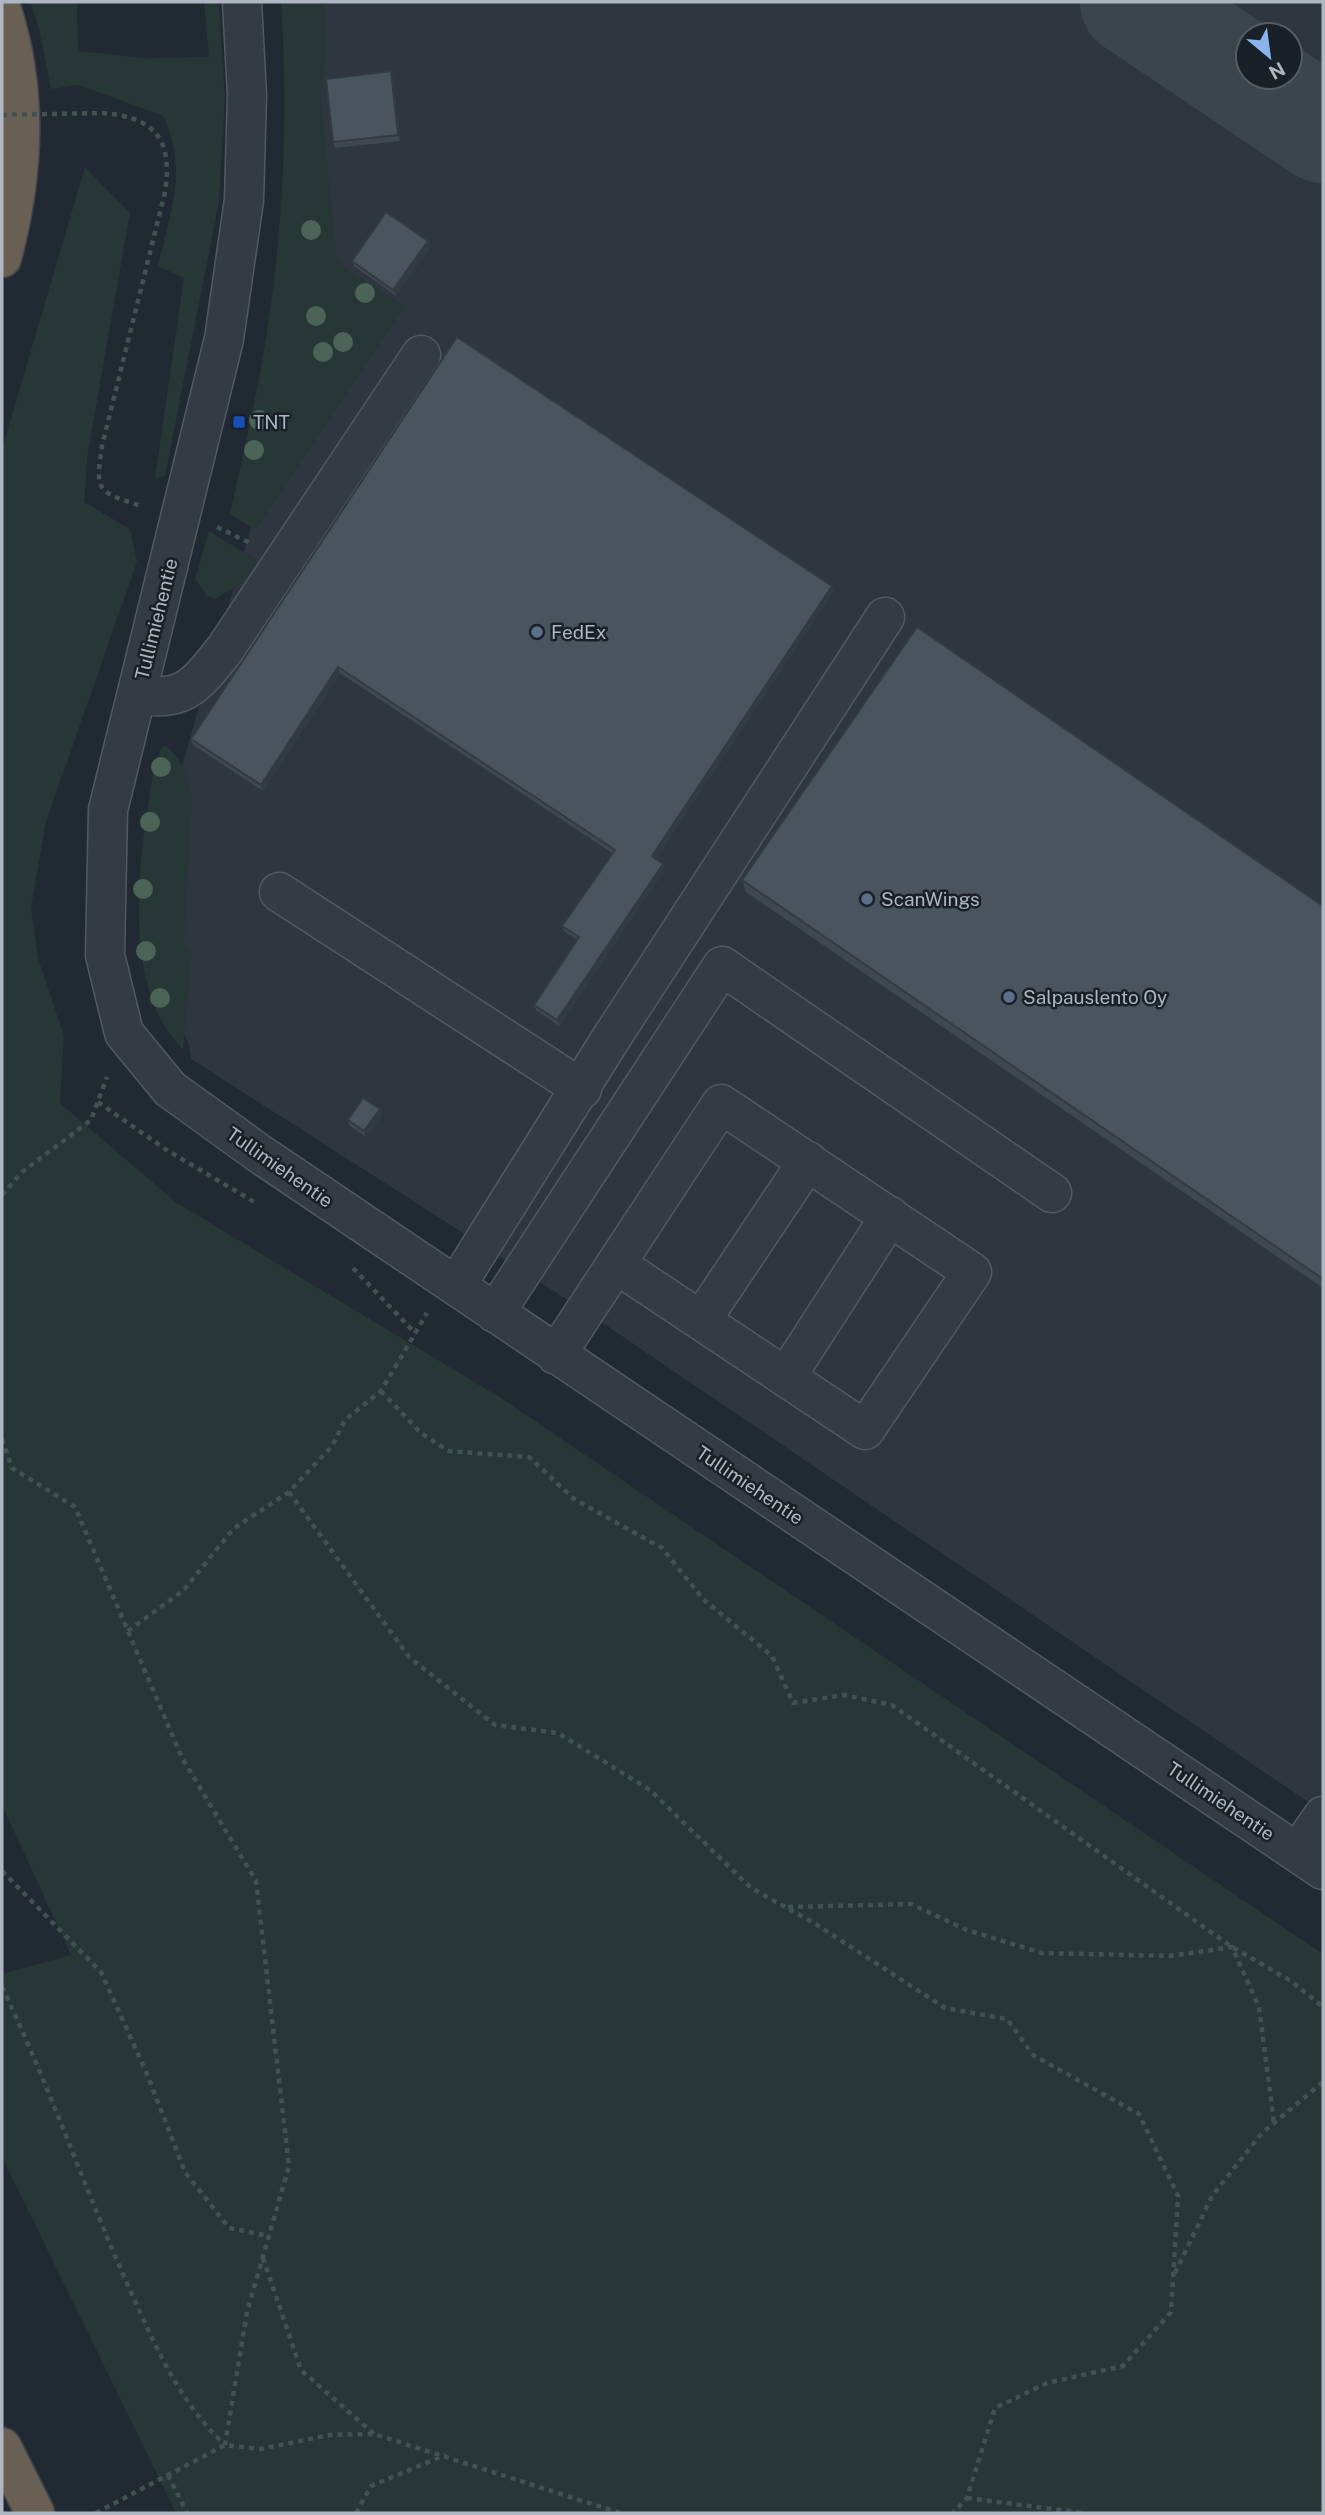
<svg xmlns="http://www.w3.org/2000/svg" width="1325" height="2515" viewBox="0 0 1325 2515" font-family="'Public Sans',sans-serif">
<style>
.airport{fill:#2f3640;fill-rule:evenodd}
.green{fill:#263736}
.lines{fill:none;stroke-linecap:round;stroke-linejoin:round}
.taxiway{stroke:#3c444e;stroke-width:108}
.minor-casing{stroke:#525962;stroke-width:41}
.highway-casing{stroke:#3f464e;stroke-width:41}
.path{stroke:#425253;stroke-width:4.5;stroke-dasharray:5 5;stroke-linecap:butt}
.minor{stroke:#343b44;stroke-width:38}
.highway{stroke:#695f52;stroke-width:38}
.path-bridge{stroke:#425253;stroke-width:4.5;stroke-dasharray:5 5;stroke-linecap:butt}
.tree{fill:#4c6458}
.wall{fill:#3f4852}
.shaded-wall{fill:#333b42}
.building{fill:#49545f;stroke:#333b42;stroke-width:2}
.transit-dot{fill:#1a4fb4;stroke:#1a2028;stroke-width:2.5}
.service-dot{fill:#5c6f8a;stroke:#1a2028;stroke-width:2.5}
.labels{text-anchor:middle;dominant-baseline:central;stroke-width:5;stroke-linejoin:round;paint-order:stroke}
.poi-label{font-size:19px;fill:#aeb6c1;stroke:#1a2028;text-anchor:start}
.street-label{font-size:19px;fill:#aeb6c1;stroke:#1a2028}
</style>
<rect width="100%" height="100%" fill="#212933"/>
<!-- airport -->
<path class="airport" d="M300,2H1323V1812L585,1311L191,1059L189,1044L167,996L152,870L306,337ZM1248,35H1290V77H1248Z"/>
<!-- green -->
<path class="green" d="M30,2H77L78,51L145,58L209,57L204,2H219L225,99L219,202L165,476L155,478L184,278L158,266C170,210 189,171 163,116L79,85L51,89L39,28Z
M281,2H324L327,52L320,88L336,256L343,267L405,306L256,530L230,514C243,453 258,393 267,331C284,222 288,112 281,2Z
M85,167L130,213L88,452L84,502L130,529L137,562L46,822L31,907L38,958L64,1036L60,1103L177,1203L501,1398L1323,1954V2513H176L2,2157V1974L71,1955L2,1805V449Z
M209,531L257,560L241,584L215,599L207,596L195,579Z
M163,745C181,754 187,777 192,796L184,942L192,952L183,1049C126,995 136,878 148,807C151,786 153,763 163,745Z"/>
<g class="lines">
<!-- taxiway -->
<path class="taxiway" d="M1134,2L1323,129"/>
<!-- minor casing -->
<g class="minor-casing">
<path id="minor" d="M242,2L247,95L244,200L224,339L108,810L105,955L124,1033L170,1089L260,1154L1323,1870
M137,694C184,704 198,683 225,649L421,355
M279,892L582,1089
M456,1286L610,1040L885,617
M495,1313L722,966L1052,1193
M702,1319L808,1161
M556,1355L721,1104L972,1272L865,1430L616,1264
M786,1377L890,1216
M1298,1852L1323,1816"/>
</g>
<!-- highway casing -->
<g class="highway-casing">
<path id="highway" d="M2,10C28,90 24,176 2,258
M2,2447L35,2513"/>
</g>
<!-- path -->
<path class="path" d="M102,113C155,117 173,139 165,192L102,446C95,493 97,491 141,506
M217,527L250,543
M98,1102L165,1149L256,1203
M2,1195L22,1172L91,1120L107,1077
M353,1268L415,1333
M381,1391L421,1433L448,1451L529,1457L574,1499L662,1548L703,1599L772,1656L793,1703L844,1695L892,1705L1232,1947L1291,1981L1323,2007
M2,1439L12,1468L75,1507L182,1758L256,1881L289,2166L247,2312L225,2445
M289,1492L409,1657L495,1725L558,1733L650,1790L751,1888L814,1923L945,2008L1007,2019L1033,2055L1139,2114L1178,2196L1171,2312L1123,2366L1047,2383L995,2408L967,2498L953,2513
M128,1631L184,1590L233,1529L289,1492L332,1446L345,1420L381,1391L427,1313
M2,1871L101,1972L147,2074L185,2172L229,2228L269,2236
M788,1907L911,1904L967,1930L1042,1953L1170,1956L1232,1947L1259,2007L1274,2123
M2,1987C48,2083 83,2184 126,2281C153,2340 176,2399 224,2444
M263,2258L301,2370L374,2434
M1175,2273L1212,2196L1262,2133L1323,2082
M168,2475L187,2513
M967,2498L1084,2513
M96,2513L225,2445L261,2449L329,2435L374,2434L620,2513
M356,2513L371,2486L445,2455"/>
<!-- minor -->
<use href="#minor" class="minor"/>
<!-- highway -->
<use href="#highway" class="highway"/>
<!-- path-bridge -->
<path class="path-bridge" d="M2,115L102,113"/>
</g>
<!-- trees -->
<g class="tree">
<circle cx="311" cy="230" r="10"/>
<circle cx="365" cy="293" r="10"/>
<circle cx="316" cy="316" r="10"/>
<circle cx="343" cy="342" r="10"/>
<circle cx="323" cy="352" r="10"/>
<circle cx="259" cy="420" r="10"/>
<circle cx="254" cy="450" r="10"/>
<circle cx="161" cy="767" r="10"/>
<circle cx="150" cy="822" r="10"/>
<circle cx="143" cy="889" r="10"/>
<circle cx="146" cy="951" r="10"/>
<circle cx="160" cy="998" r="10"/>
</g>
<!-- wall -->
<path class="wall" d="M391,71L393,77L400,141L335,148L333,142Z
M428,241L430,247L396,296L354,266L352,261Z
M457,337L832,586L834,591L656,859L663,864L665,870L559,1026L536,1010L534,1005L577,940L564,931L562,926L612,853L340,673L263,791L193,745L191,739Z
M742,880L1323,906V1288L746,892Z
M380,1109L382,1115L366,1137L350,1126L348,1120Z"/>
<!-- shaded-wall -->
<path class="shaded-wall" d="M391,71L393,77L400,141L398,135Z
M428,241L430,247L396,296L393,290Z
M832,586L834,591L654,862L652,856Z
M338,667L340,673L263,791L261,785Z
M663,864L665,870L559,1026L557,1020Z
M380,1109L382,1115L366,1137L364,1131Z"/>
<!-- building -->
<path class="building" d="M391,71L398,135L333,142L326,79Z
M386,212L428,241L393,290L352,261Z
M457,337L832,586L652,856L663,864L557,1020L534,1005L579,937L562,926L615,850L338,667L261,785L191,739Z
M917,627L1323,906V1279L742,880Z
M363,1098L380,1109L364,1131L348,1120Z"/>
<!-- markers -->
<rect class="transit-dot" x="232" y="415" width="14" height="14" rx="3.5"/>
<g class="service-dot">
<circle cx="537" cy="632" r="7"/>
<circle cx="867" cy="899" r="7"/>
<circle cx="1009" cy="997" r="7"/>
</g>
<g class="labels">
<!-- poi labels -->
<g class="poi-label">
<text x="253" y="422">TNT</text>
<text x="551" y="632">FedEx</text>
<text x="881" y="899">ScanWings</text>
<text x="1023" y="997">Salpauslento Oy</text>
</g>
<!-- street labels -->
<g class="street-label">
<text transform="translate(156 619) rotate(-76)">Tullimiehentie</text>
<text transform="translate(280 1167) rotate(35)">Tullimiehentie</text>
<text transform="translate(750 1485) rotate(34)">Tullimiehentie</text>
<text transform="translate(1221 1801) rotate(34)">Tullimiehentie</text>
</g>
</g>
<!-- border -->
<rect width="1325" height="2515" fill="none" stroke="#aeb6c1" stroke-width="7"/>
<!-- north arrow -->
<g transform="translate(1269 56) rotate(151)"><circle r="33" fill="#1a2028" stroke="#555c65" stroke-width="2"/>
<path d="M0-5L12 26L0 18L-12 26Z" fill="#89b3eb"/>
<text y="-10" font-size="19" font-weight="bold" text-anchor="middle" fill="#aeb6c1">N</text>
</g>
</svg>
